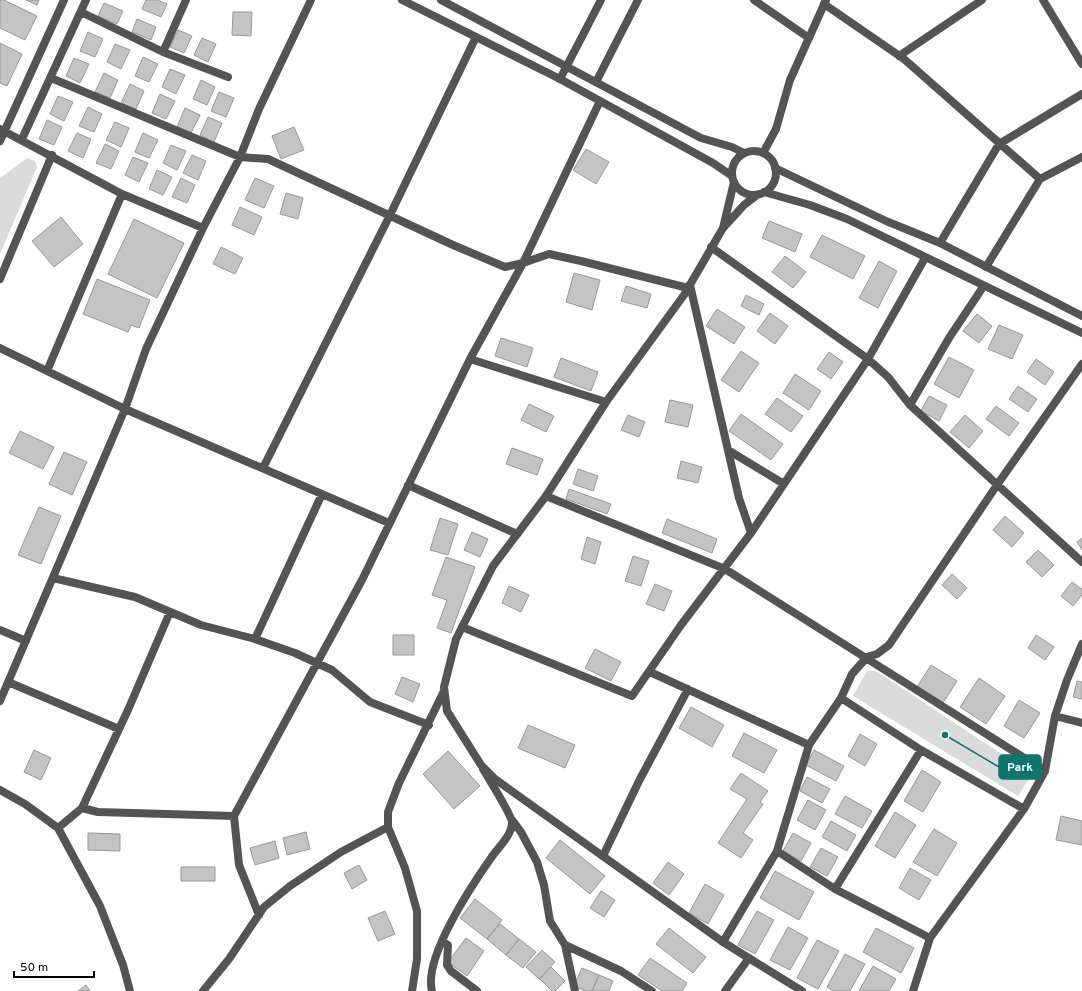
<svg xmlns="http://www.w3.org/2000/svg" width="1082" height="991" viewBox="0 0 1082 991" font-family="Overpass,sans-serif">
<style>
.green{fill:#dbdbdb}
.building{fill:#c4c4c4;stroke:#989898}
.lines{fill:none;stroke-linecap:round;stroke-linejoin:round}
.minor{stroke:#545454;stroke-width:8}
.tertiary{stroke:#545454;stroke-width:8}
.leader{fill:none;stroke:#0f766e;stroke-width:1.5}
.callout-dot{fill:#0f766e;stroke:#fff;stroke-width:1.5}
.callout{fill:#0f766e;stroke:#0f766e;stroke-width:1.5}
.callout-label{font-size:12px;text-anchor:middle;font-weight:bold;fill:#fff}
</style>
<rect width="100%" height="100%" fill="#fff"/>
<!-- green -->
<path class="green" d="M27,158L35,161L37,167L0,254V178Z
M867,671H876L1032,774L1018,796L853,696Z"/>
<!-- building -->
<path class="building" d="M0,0H4L37,16L25,40L0,28Z
M26,0H39L37,5Z
M146,0H157L167,4L161,17L142,9Z
M104,3L123,11L117,24L98,16Z
M233,12H252L251,36L232,35Z
M137,19L156,27L151,40L132,32Z
M178,30L192,36L184,53L170,47Z
M88,32L103,39L95,57L80,51Z
M202,38L216,44L208,62L194,55Z
M0,43L22,54L7,86L0,83Z
M115,44L130,50L121,69L107,62Z
M143,57L158,64L149,82L135,76Z
M74,58L89,64L80,83L66,76Z
M170,69L185,75L176,94L162,87Z
M104,73L118,80L110,98L95,92Z
M201,80L215,87L207,105L193,99Z
M130,84L144,91L136,109L121,103Z
M219,92L234,98L226,117L211,111Z
M160,94L175,101L166,119L152,113Z
M58,96L73,102L64,121L50,114Z
M88,107L102,114L94,132L79,126Z
M185,108L200,115L191,133L177,127Z
M208,117L222,123L214,142L200,135Z
M47,120L62,127L54,145L39,139Z
M115,122L129,128L121,147L106,140Z
M294,127L304,150L281,159L272,136Z
M77,133L91,139L83,158L68,151Z
M143,133L158,140L149,158L135,152Z
M105,144L119,151L111,169L96,163Z
M171,145L186,151L177,170L163,163Z
M586,149L609,162L596,184L573,170Z
M192,155L206,161L198,180L183,173Z
M133,157L148,163L139,182L125,175Z
M157,170L172,177L163,195L149,189Z
M181,178L195,185L187,203L172,197Z
M255,178L274,186L264,208L245,200Z
M286,193L303,198L298,219L280,214Z
M240,207L262,217L254,235L232,225Z
M61,217L83,244L54,267L32,241Z
M134,219L184,243L157,298L108,274Z
M769,221L802,234L795,252L762,238Z
M822,235L865,256L853,279L810,257Z
M221,247L243,258L235,274L213,264Z
M785,256L806,272L793,288L772,272Z
M879,261L897,271L878,308L859,298Z
M574,273L600,280L592,310L566,302Z
M97,279L150,300L139,328L131,325L128,332L83,314Z
M626,286L651,294L647,308L621,301Z
M746,295L764,304L759,315L741,306Z
M717,309L745,327L734,344L706,326Z
M770,313L788,326L775,344L757,331Z
M977,314L992,326L979,343L963,331Z
M999,325L1023,335L1012,359L988,349Z
M501,338L533,348L527,367L495,356Z
M741,351L759,363L739,392L721,380Z
M829,352L843,362L831,379L817,369Z
M949,357L974,370L959,398L934,384Z
M561,358L598,372L591,391L554,377Z
M1036,359L1054,372L1045,385L1027,372Z
M795,374L821,391L809,410L783,393Z
M1018,386L1037,399L1028,412L1009,399Z
M929,396L947,405L939,421L921,411Z
M777,398L803,416L791,432L765,414Z
M670,400L693,405L688,427L665,422Z
M529,404L554,416L546,432L521,420Z
M996,406L1019,423L1009,436L986,419Z
M741,414L783,444L771,460L729,431Z
M628,415L645,422L639,437L621,430Z
M965,415L983,431L969,448L950,432Z
M20,431L54,447L43,469L9,453Z
M512,448L543,459L537,475L506,464Z
M64,452L87,462L72,495L49,484Z
M681,461L702,467L698,483L677,478Z
M578,469L598,476L593,491L573,484Z
M569,489L611,504L607,514L566,499Z
M39,507L61,516L41,564L18,555Z
M1005,516L1024,533L1012,547L993,530Z
M440,518L458,524L448,555L430,550Z
M667,519L717,539L712,553L662,533Z
M472,532L488,539L480,557L464,550Z
M587,537L601,542L595,564L581,559Z
M1082,538V550L1077,542Z
M1038,550L1054,565L1042,577L1026,562Z
M633,556L649,561L641,586L625,581Z
M446,557L475,567L451,633L437,628L447,600L432,595Z
M952,574L967,588L957,599L942,585Z
M1072,582L1082,589V595L1073,606L1061,596Z
M655,584L672,591L664,611L646,604Z
M509,586L529,595L521,612L502,603Z
M393,635H414V655H393Z
M1036,635L1054,647L1045,660L1028,648Z
M595,649L621,662L611,681L585,668Z
M931,665L957,681L943,703L917,687Z
M402,677L420,684L413,702L395,694Z
M979,678L1005,696L986,724L960,707Z
M1077,681L1082,682V699L1073,697Z
M1019,700L1040,713L1024,738L1004,726Z
M691,707L724,725L712,747L679,728Z
M528,725L575,745L565,768L518,748Z
M744,733L777,750L764,773L732,756Z
M860,734L877,744L865,766L848,756Z
M34,750L51,758L41,780L24,772Z
M814,750L844,766L836,781L806,765Z
M448,751L480,786L454,809L423,774Z
M922,770L941,782L923,812L904,801Z
M741,773L768,791L760,802L763,804L743,833L753,840L741,858L718,843L747,799L730,789Z
M807,777L830,789L822,803L800,791Z
M845,796L872,811L862,828L835,814Z
M808,800L826,810L815,830L797,820Z
M895,812L916,825L895,858L875,846Z
M1061,816L1082,821V845L1056,840Z
M831,821L856,835L847,851L822,837Z
M934,829L957,843L937,876L913,862Z
M306,832L310,849L287,855L283,838Z
M88,833L120,834V851L88,850Z
M793,833L811,843L801,861L783,851Z
M560,840L605,876L590,894L546,858Z
M275,841L279,858L255,865L250,848Z
M821,848L838,857L827,876L810,867Z
M668,862L684,874L669,895L653,883Z
M359,865L367,880L352,889L344,873Z
M181,867H215V881H181Z
M910,868L931,880L919,900L899,888Z
M775,871L814,892L799,920L760,898Z
M705,884L724,895L708,924L689,913Z
M601,891L615,900L604,917L590,908Z
M475,899L502,920L487,939L460,918Z
M385,911L395,934L378,941L368,918Z
M757,911L774,920L755,954L738,945Z
M500,924L519,939L506,955L487,939Z
M788,927L808,938L790,970L770,960Z
M669,928L706,957L693,973L656,944Z
M876,928L914,948L901,973L863,952Z
M466,938L484,951L467,976L448,962Z
M519,939L536,952L523,968L506,955Z
M817,940L839,951L818,989L797,978Z
M542,950L555,962L539,979L526,967Z
M845,954L865,964L850,991H833L827,987Z
M650,958L687,983L682,991H662L638,975Z
M873,966L896,979L889,991H859Z
M551,967L565,981L555,991H552L540,979Z
M582,968L599,975L592,991H585L574,986Z
M599,975L613,981L609,991H592Z
M86,985L90,991H78Z"/>
<g class="lines">
<!-- minor -->
<path class="minor" d="M754,0L809,38
M1043,0L1082,64
M824,4L904,59L1040,179
M81,12L163,52L228,77
M163,52L186,0
M899,56L982,0
M51,78L240,157L268,159L453,245L505,267L523,263L549,254L581,261L688,288
M560,79L601,0
M596,82L638,0
M0,129L122,194L203,228
M22,139L86,0
M0,141L64,0
M940,243L999,144L1082,94
M711,247L868,359L888,377L910,405L1082,562
M986,267L1040,179L1082,157
M0,279L52,155
M690,285L739,498L751,533
M0,348L125,409L389,523
M470,359L606,402
M47,371L122,194
M910,405L949,338L983,287
M728,450L784,484
M263,468L390,215L476,37
M408,485L517,534
M546,496L725,569L1045,771
M53,578L135,597L201,625L255,639L295,653L332,670L370,702L429,725
M462,627L632,696L681,625L751,533L868,359L925,258
M0,630L26,641
M255,639L322,494
M650,672L809,745
M8,682L119,729
M841,698L921,750L1024,809
M0,701L125,409L146,349L203,228L240,157L259,109L311,0
M1055,716L1082,723
M0,790L25,804L58,828L100,906L123,965L130,991
M82,808L98,812L234,816
M512,820L521,832L537,862L544,885L550,921L565,945L621,971L652,991
M58,828L82,808L128,710L170,612
M777,851L835,889L930,938
M603,856L639,781L688,689
M835,889L921,750
M259,915L239,865L234,816L362,580L470,359L523,263L600,101
M442,941L448,945L447,965L451,971L477,991
M723,942L777,851L809,745L841,698L852,674L867,657L877,654L889,645L997,485L1082,364
M565,945L575,991
M203,991L229,959L264,907L290,886L341,852L388,827
M412,991L417,959V911L405,868L388,827V812L399,783L444,691
M432,991C423,958 472,885 491,858C498,847 512,836 512,822C511,814 489,779 483,769
M725,991L749,958
M913,991L930,938L1024,809L1045,771L1055,716L1067,680L1082,644"/>
<!-- tertiary -->
<path class="tertiary" d="M402,0L560,79L713,163L732,176
M441,0L701,138L732,147L744,153
M732 173a22 22 0 1 1 44 0a22 22 0 1 1-44 0Z
M763,153L776,129L790,80L826,0
M775,168L886,221L940,243L1082,316
M764,192L810,205L847,219L1082,333
M757,195L744,205L723,228L684,295L606,402L546,496L493,566L456,639L444,687L447,711L481,765L495,779L723,942L802,991
M723,228L734,182"/>
</g>
<!-- callouts -->
<path class="leader" d="M945 735L999 767"/>
<circle class="callout-dot" cx="945" cy="735" r="4"/>
<rect class="callout" x="999" y="755" width="42" height="24" rx="4"/>
<g class="callout-label">
<text x="1020" y="771">Park</text>
</g>
<!-- scale -->
<path d="M14 971v6h80v-6" fill="none" stroke="#000000" stroke-width="2"/>
<text x="20" y="971" font-size="12" fill="#000000" stroke="#ffffff" stroke-width="3" paint-order="stroke">50 m</text>
</svg>
